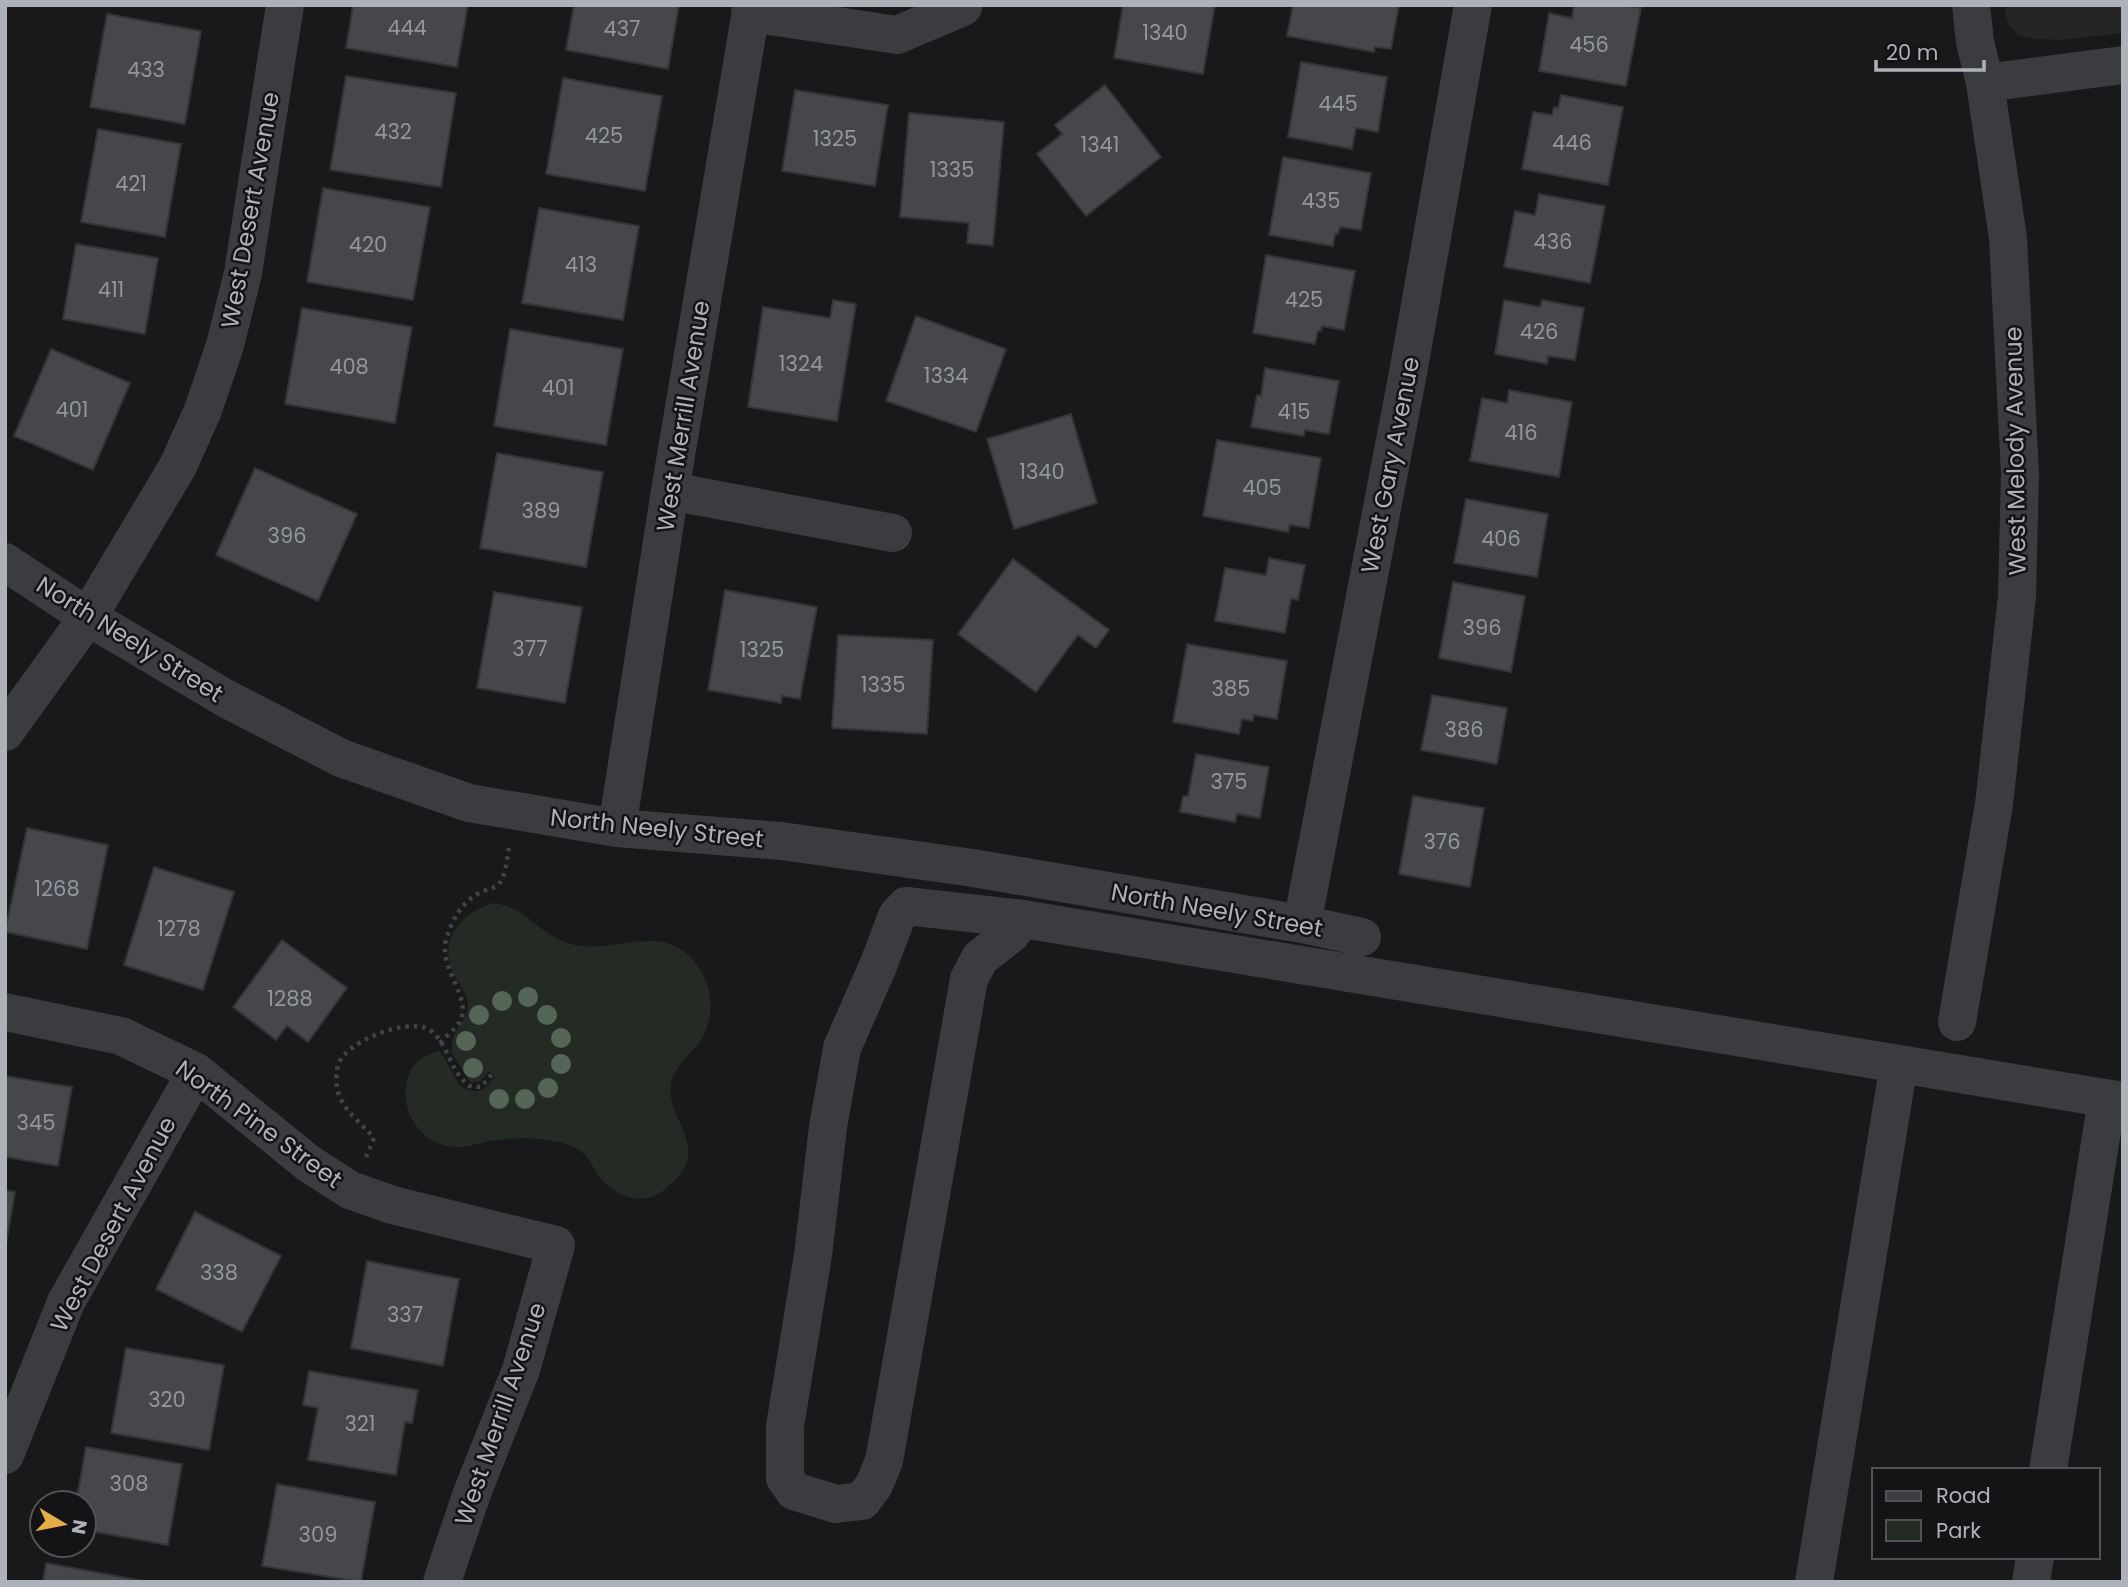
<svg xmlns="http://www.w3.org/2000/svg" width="2128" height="1587" viewBox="0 0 2128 1587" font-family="Poppins,sans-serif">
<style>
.built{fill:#252528}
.green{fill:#242b24}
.building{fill:#46474b;stroke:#333437;stroke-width:2}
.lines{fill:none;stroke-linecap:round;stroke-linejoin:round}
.path{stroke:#414347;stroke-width:4.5;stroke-dasharray:3.5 5;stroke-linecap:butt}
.minor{stroke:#3b3c40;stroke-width:38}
.tree{fill:#556556}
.labels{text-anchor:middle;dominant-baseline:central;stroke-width:5;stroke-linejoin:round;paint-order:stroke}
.number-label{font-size:21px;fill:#93969e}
.street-label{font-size:24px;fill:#adb1ba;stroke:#141416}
</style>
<rect width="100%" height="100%" fill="#19191b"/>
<!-- built -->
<path class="built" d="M2005,5H2123V33L2063,40L2035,39L2018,35L2007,22Z"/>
<!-- green -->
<path class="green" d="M493,903C529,907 540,938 575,945C619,954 668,917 701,971C711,987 713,1009 707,1027C700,1050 675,1061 671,1084C667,1113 691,1130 688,1155C687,1170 676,1180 665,1189C647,1206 621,1199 604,1182C591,1169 591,1152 568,1145C545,1137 514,1137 489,1141C478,1143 465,1148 453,1147C419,1144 398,1108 408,1077C413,1062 424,1055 439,1051C454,1067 455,1097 483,1090L495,1077L489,1071L481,1081L471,1083L451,1052C452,1047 452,1041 454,1036C458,1025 467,1019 468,1007C468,991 456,982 451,967C440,935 465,912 493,903Z"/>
<!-- building -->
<path class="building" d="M353,5H468L457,67L346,48Z
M574,5H679L668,69L566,50Z
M1123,5H1215L1203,74L1114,58Z
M1293,5H1399L1391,49L1375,47L1374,52L1287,36Z
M1574,5H1622L1641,8L1626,86L1539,71L1549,13L1572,18Z
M107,14L201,31L185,124L90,107Z
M1301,62L1387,77L1378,132L1356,128L1352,149L1288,137Z
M346,76L456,93L441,187L330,170Z
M563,78L662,96L645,191L546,174Z
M1105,85L1161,157L1086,216L1037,154L1062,134L1055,125Z
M795,90L888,105L875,186L782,171Z
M1561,95L1623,107L1608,185L1522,169L1533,112L1552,115L1554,107L1558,108Z
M909,113L1004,122L993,246L967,243L969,223L900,217Z
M98,129L181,144L165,237L81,222Z
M1283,157L1371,173L1361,230L1340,227L1338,234H1335L1333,246L1269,235Z
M323,188L430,207L413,300L307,282Z
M1539,194L1605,206L1590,283L1504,267L1515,211L1535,215Z
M539,208L639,226L623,320L522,303Z
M76,244L158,258L145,334L63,319Z
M1266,255L1355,271L1344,330L1322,326L1321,331H1318L1315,344L1253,333Z
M833,300L856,304L837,421L748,407L763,307L830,318Z
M1504,300L1540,307L1542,300L1584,308L1575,360L1548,356L1547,364L1495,354Z
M302,308L412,327L395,423L285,404Z
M916,316L1006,349L976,432L886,401Z
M510,329L623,349L606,445L494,426Z
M51,349L130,383L93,470L14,436Z
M1265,368L1339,381L1329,434L1305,430L1304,436L1251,427L1257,395L1261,396Z
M1509,390L1572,402L1559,477L1470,461L1482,398L1507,403Z
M1071,414L1097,503L1014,529L987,439Z
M1217,440L1321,458L1309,528L1290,525L1288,532L1203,516Z
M497,453L603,472L586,567L480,548Z
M255,468L357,514L318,601L216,555Z
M1466,499L1548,514L1537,577L1454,563Z
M1269,558L1305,565L1298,600L1291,599L1285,633L1215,621L1225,568L1266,575Z
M1013,559L1109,630L1096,648L1078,635L1036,692L958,634Z
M1453,582L1525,596L1511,672L1439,658Z
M725,590L817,607L800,699L782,696L781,703L708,690Z
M494,592L582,607L565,703L477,688Z
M838,635L933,640L927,734L832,728Z
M1187,644L1287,661L1277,719L1254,715L1253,721L1242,719L1239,734L1173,722Z
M1432,695L1507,708L1497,764L1421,750Z
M1196,754L1269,767L1260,818L1237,814L1235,822L1180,812L1183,796H1188Z
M1413,796L1484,808L1470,887L1399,874Z
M27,828L108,845L87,949L5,932Z
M154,867L234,892L203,990L124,965Z
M282,940L347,988L308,1042L287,1026L276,1040L233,1007Z
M5,1076L72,1087L58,1166L5,1157Z
M5,1190L15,1192L5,1250Z
M195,1212L281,1256L242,1332L156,1289Z
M367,1261L459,1279L443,1366L351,1348Z
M126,1348L224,1365L209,1450L111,1433Z
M309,1371L418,1390L412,1423L405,1422L396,1475L308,1460L318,1408L303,1405Z
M86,1447L182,1464L168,1545L84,1530V1503H76Z
M277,1484L375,1502L361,1582L262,1566Z
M46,1563L149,1582H43Z"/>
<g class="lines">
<!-- path -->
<path class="path" d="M440,1043C446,1036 454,1030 459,1023C474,998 438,969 446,940C452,920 461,903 479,893C485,890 495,888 499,884C506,875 507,858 509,847
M366,1157L374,1138C361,1122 344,1112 338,1092C336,1086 336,1072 338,1065C346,1041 406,1018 428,1029C443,1037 449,1061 458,1074C461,1079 465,1082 469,1086L481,1087L492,1074"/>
<!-- minor -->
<path class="minor" d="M750,13L897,35L963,7
M1985,83L2123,65
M670,491L893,533
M5,562L88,617L225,698L341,758L469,803L617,828L781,841L973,868L1302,924L1362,937
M5,732L88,617L178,466L203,410L225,345L243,273L285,5
M617,828L670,491L752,5
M1023,919L1011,934L980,958L969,979L884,1461L874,1485L862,1501L836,1504L794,1491L785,1478V1426L813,1255L828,1127L842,1048L878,966L897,916L906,906L1023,919L2123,1101
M1302,924L1408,373L1473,5
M5,1012L121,1036L196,1072L308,1163L350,1190L392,1205L556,1245L521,1370L472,1493L442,1582
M1957,1022L1994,804L2017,596L2020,474L2008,238L1985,83L1975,42L1971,5
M5,1455L66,1302L196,1072
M2048,1470L2107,1099
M1814,1582L1899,1064
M2031,1582L2035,1557"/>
</g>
<!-- trees -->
<g class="tree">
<circle cx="528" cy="997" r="10"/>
<circle cx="502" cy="1001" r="10"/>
<circle cx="479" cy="1015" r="10"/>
<circle cx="547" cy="1015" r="10"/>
<circle cx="561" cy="1038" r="10"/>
<circle cx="466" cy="1041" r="10"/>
<circle cx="561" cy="1064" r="10"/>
<circle cx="473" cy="1068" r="10"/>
<circle cx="548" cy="1088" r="10"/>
<circle cx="499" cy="1099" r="10"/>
<circle cx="525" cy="1099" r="10"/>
</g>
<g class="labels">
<!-- number labels -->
<g class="number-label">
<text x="407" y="27">444</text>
<text x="622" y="28">437</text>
<text x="1165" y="32">1340</text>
<text x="1589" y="44">456</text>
<text x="146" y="69">433</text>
<text x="1338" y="103">445</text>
<text x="393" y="131">432</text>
<text x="604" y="135">425</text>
<text x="835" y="138">1325</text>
<text x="1572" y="142">446</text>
<text x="1100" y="144">1341</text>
<text x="952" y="169">1335</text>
<text x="131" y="183">421</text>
<text x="1321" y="200">435</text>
<text x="1553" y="241">436</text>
<text x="368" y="244">420</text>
<text x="581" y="264">413</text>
<text x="111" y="289">411</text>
<text x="1304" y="299">425</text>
<text x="1539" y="331">426</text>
<text x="801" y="363">1324</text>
<text x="349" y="366">408</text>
<text x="946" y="375">1334</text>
<text x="558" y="387">401</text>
<text x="72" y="409">401</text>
<text x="1294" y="411">415</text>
<text x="1521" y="432">416</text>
<text x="1042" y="471">1340</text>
<text x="1262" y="487">405</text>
<text x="541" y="510">389</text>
<text x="287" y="535">396</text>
<text x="1501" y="538">406</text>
<text x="1482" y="627">396</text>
<text x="530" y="648">377</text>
<text x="762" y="649">1325</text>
<text x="883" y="684">1335</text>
<text x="1231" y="688">385</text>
<text x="1464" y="729">386</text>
<text x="1229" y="781">375</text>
<text x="1442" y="841">376</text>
<text x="57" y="888">1268</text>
<text x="179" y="928">1278</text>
<text x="290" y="998">1288</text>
<text x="36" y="1122">345</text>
<text x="219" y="1272">338</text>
<text x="405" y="1314">337</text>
<text x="167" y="1399">320</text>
<text x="360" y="1423">321</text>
<text x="129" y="1483">308</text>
<text x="318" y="1534">309</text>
</g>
<!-- street labels -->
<g class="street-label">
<text transform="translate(250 210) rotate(-80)">West Desert Avenue</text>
<text transform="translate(683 416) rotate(-81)">West Merrill Avenue</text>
<text transform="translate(2015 451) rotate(-91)">West Melody Avenue</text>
<text transform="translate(1390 465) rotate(-79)">West Gary Avenue</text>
<text transform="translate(130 639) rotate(32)">North Neely Street</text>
<text transform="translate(657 828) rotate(6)">North Neely Street</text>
<text transform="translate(1217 910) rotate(10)">North Neely Street</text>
<text transform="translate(259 1124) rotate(36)">North Pine Street</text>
<text transform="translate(113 1224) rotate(-62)">West Desert Avenue</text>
<text transform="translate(500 1414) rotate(-71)">West Merrill Avenue</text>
</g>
</g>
<!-- border -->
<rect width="2128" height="1587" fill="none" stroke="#adb1ba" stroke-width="14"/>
<!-- legend -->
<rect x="1872" y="1468" width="228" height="91" fill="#141416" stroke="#515358" stroke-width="2"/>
<rect x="1886" y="1491" width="35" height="10" fill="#3b3c40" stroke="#515358" stroke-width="2"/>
<text x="1936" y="1503" font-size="21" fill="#adb1ba">Road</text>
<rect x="1886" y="1520" width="35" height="21" fill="#242b24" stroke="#515358" stroke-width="2"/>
<text x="1936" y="1538" font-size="21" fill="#adb1ba">Park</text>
<!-- north arrow -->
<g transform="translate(63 1524) rotate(100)"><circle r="33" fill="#141416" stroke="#515358" stroke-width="2"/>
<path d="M0-5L12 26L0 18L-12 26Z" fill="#e4ad49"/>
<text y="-10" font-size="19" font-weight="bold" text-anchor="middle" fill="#adb1ba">N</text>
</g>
<!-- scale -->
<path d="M1876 60v10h108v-10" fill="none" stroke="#adb1ba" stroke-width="3.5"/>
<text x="1886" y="60" font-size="21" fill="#adb1ba" stroke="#141416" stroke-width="5" paint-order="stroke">20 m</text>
</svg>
